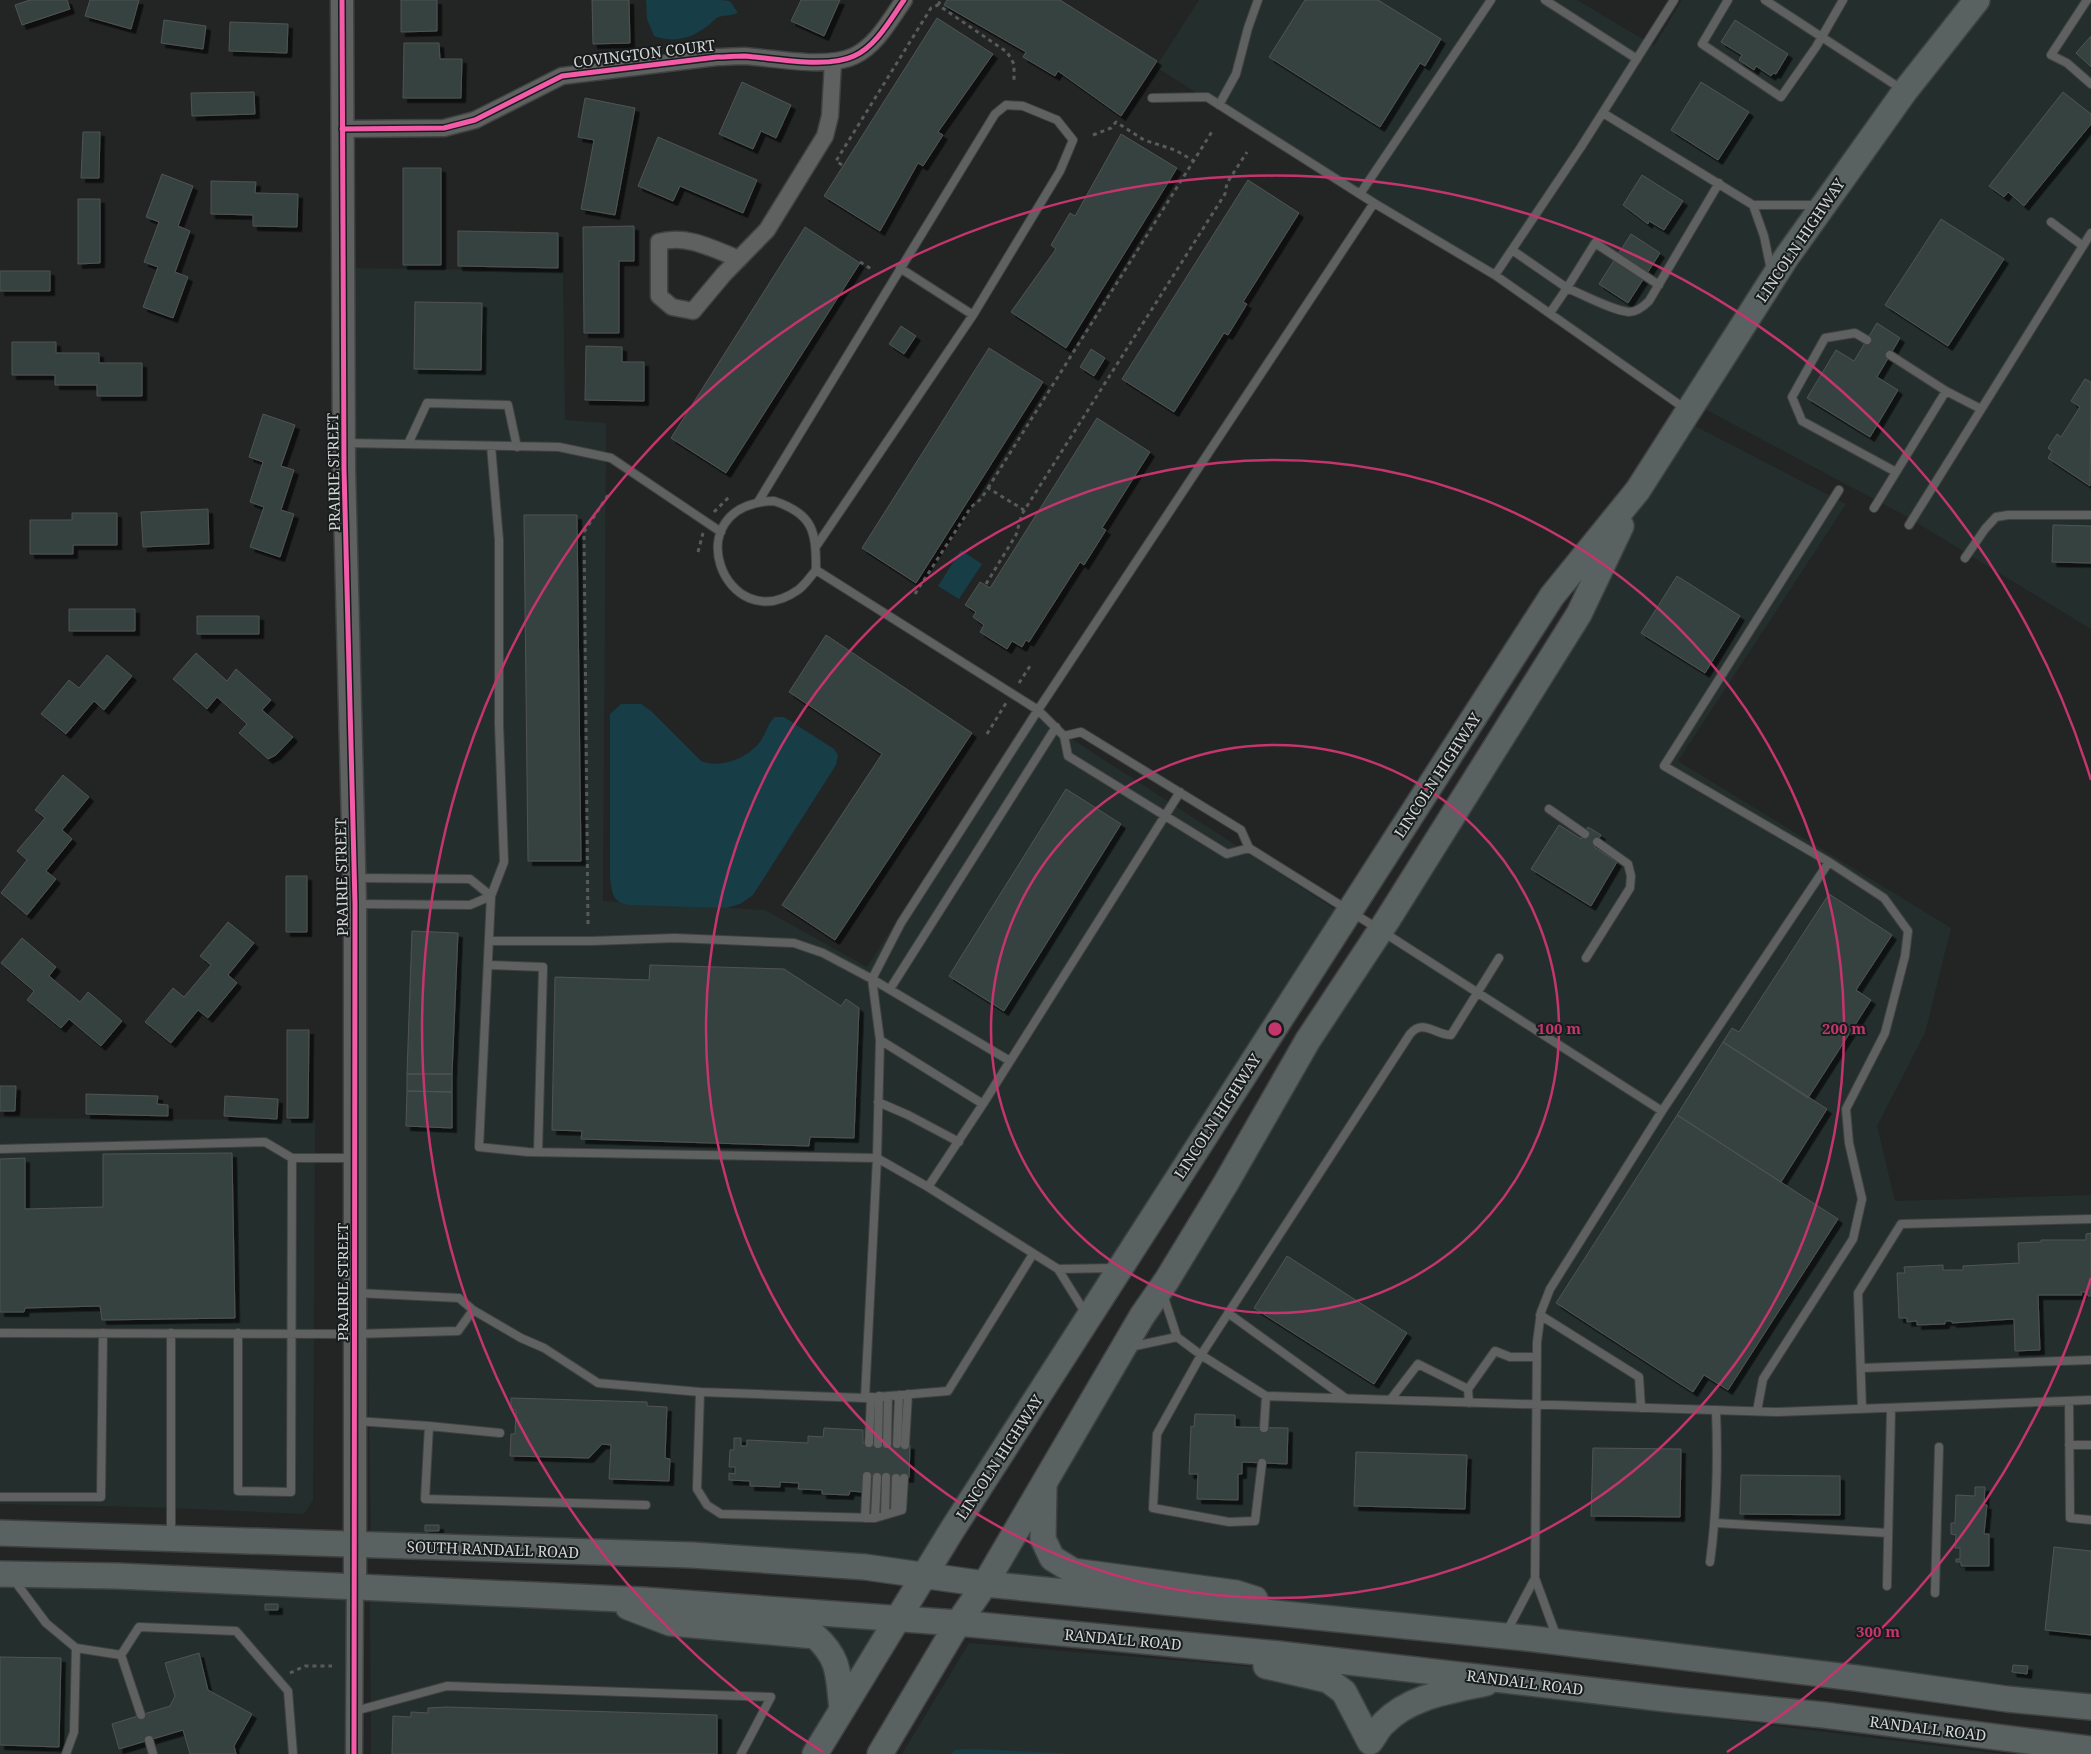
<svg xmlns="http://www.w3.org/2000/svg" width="2091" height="1754" viewBox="0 0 2091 1754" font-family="'Noto Serif',serif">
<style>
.built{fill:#242f2d}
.water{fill:#173d47}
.building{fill:#36433f;stroke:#515352;filter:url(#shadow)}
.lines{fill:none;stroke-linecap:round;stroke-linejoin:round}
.lane-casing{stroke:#404241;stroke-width:10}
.street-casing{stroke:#404241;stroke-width:19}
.secondary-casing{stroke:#404241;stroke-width:25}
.primary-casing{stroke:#404241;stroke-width:28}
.path{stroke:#595b5b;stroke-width:3;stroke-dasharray:4 4;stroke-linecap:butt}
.lane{stroke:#5f6161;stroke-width:8}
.street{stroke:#5f6161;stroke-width:16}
.secondary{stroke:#5f6161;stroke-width:22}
.primary{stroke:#596161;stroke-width:25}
.cycleway-casing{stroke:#181c1c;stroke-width:8}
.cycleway{stroke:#f35aa7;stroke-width:5}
.ring{fill:none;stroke:#c5356d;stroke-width:2.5}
.labels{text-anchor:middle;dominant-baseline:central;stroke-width:4;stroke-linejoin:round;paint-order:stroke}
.street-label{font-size:15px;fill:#d3d7d6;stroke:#181c1c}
.centre{fill:#c5356d;stroke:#181c1c;stroke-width:2.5}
.ring-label{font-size:15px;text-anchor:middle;font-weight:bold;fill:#c5356d;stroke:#181c1c;stroke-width:4;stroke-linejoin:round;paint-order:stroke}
</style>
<defs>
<filter id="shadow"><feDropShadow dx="4.5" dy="4.5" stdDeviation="0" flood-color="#0009"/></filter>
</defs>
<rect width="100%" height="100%" fill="#222524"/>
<!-- built -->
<path class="built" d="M1199,0H1577L1654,46L1682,0H1966L1685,402L1156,67Z
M1987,0H2091V629L1904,515L1703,408L1910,98Z
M349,268L563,271L565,420L606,423L603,901L765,910L867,967L1030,712L1339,912L1173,1171L916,1564L371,1536Z
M1691,424L1846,504L1678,761L1951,928L1925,1033L1877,1126L1895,1201L2091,1195V1694L1000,1574L1144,1329Z
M0,1118L315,1120L313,1500L304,1514L146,1507L0,1504Z
M0,1578L353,1590L348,1754H0Z
M370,1590L889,1624L810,1754H371Z
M969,1643L1378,1677L2004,1754H902Z"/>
<!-- water -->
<path class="water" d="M646,0H721L730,1L738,13C731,16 725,15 718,17C714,19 710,25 706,27C691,39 672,43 654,36L647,19Z
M961,550L982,564L959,599L938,586Z
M621,704H641L650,710L701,761C722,770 753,756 763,737C768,729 768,723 775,717H784L834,749L838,755L836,765L753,895L740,904L726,908L629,905C612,902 612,893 610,877V714Z
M972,1749L1059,1753L1070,1754H951L955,1750Z"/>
<!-- building -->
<path class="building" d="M30,0H67L70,9L22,25L15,5Z
M90,0H139L131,29L85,16Z
M401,0H437V31L401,32Z
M592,0H629L630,43L593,44Z
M801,0H840L824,36L791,21Z
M947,0H1060L1157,61L1121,116L1058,71L1055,76L1023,57L1026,52L944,5Z
M1305,0H1378L1441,39L1425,66L1420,63L1380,127L1269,57Z
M937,18L993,54L938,132L943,135L923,166L918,163L880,231L824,196Z
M164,20L206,26L203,49L161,43Z
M1735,20L1788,54L1776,74L1773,73L1771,76L1756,66L1754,70L1739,60L1742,55L1721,42Z
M230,22L288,24L287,53L229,51Z
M2091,36V67L2076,53Z
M404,43H439L440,59H462L461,98H403Z
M742,82L791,105L776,138L761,131L753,149L719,134Z
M1701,82L1749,112L1718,160L1671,130Z
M254,92L255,114L192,116L191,93Z
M2063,92L2091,114V124L2024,206L2008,192L2004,197L1989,186Z
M585,98L635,108L615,215L581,209L594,140L578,137Z
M83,132H100L99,178H81Z
M1121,134L1177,168L1066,348L1011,312L1056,249L1051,245L1070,213L1075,216Z
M658,137L757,180L743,213L680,186L673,201L638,186Z
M403,168H441V265H403Z
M162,174L193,186L178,226L190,231L175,272L188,277L173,318L143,307L158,267L144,262L159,222L146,217Z
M1642,175L1683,201L1664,230L1649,221L1648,224L1623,205Z
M1248,180L1299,213L1243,302L1247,304L1228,335L1224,333L1174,412L1122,379Z
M211,181L256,182L255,193L298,194L297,227L253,226V215L211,214Z
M78,199H100V263L78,264Z
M1941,219L2004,259L1948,346L1885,305Z
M634,226V261H619V333H584L583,227Z
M805,227L860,263L726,473L671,438Z
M458,231L558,233V268L458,266Z
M1631,234L1660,253L1628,303L1599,284Z
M0,271H50V291H0Z
M415,302L482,303L481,370L414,369Z
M1877,323L1900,338L1877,377L1898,390L1870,437L1807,398L1836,350L1854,361Z
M901,326L916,336L904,354L889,344Z
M12,342H56V353H99V363H142V396H97V385H55V375H12Z
M586,346L622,347V362H644V401L585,400Z
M989,348L1043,382L916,583L862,548Z
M1091,349L1105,358L1094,376L1080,367Z
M2085,379L2091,382L2090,486L2048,458L2052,451L2048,448L2057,434L2061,437L2080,407L2071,401Z
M263,414L295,425L281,466L294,470L281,510L294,514L280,557L250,547L264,507L250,502L263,462L249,457Z
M1097,418L1150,452L1102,528L1106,530L1084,565L1080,562L1029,642L1026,640L1022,647L1012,641L1007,649L980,632L984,625L973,617L976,612L965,605L980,582L990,588Z
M208,509L209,544L143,547L141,512Z
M72,513H117V545H73V554H30V520H72Z
M524,515H577L581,861H528Z
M2053,525L2091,526V563L2052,562Z
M1677,576L1740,616L1705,673L1641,633Z
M69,609H135V631H69Z
M197,616H259V634H197Z
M826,635L972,733L835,940L782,905L882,754L789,692Z
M196,653L227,681L236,669L271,700L262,710L293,737L276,755L268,759L239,733L247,724L217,697L207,709L173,679Z
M107,655L132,676L104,710L94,701L66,734L41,714L69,680L79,688Z
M63,775L89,797L62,830L72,839L46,871L56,879L27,915L1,893L27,860L17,851L45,818L35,810Z
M1066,789L1121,824L1004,1011L949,976Z
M1559,825L1581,839L1588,827L1601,835L1594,847L1617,862L1591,906L1531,869Z
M286,876H307V932H286Z
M1829,894L1892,935L1856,990L1871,1000L1808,1098L1723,1042L1732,1028L1739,1032Z
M228,922L254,943L228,975L237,983L208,1018L198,1010L171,1043L145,1022L173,988L184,997L211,965L200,956Z
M412,931L458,933L452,1074H407Z
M22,938L56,967L49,976L80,1002L88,992L122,1021L101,1046L69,1019L61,1028L27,1000L34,991L1,963Z
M650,965L784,969L841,1006L846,999L859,1008L854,1138L810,1137L809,1146L581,1139L582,1131L552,1130L555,977L649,980Z
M287,1030H309L308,1118H287Z
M1723,1042L1827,1109L1781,1182L1677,1115Z
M407,1074H452V1092L407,1091Z
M0,1086H16L15,1111H0Z
M407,1091L452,1092V1128L406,1126Z
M86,1094L158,1096L157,1104L168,1105V1116L86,1114Z
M225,1096L278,1099L277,1119L224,1116Z
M1677,1115L1838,1219L1728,1390L1704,1375L1693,1392L1556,1303Z
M232,1153L235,1318L102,1320L100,1306L25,1308L24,1312H0V1159L25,1158V1209L103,1207V1154Z
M2091,1233V1296H2088L2087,1292H2081L2082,1295H2038L2040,1350L2015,1351L2014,1319L1952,1323V1321H1945V1324L1917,1325V1321L1907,1322V1318H1899L1897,1273H1905L1904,1267L1943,1265V1270H1963V1266L2019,1263L2018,1243L2041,1242V1240H2086V1234Z
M1287,1256L1407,1333L1374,1384L1254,1308Z
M511,1398L647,1402V1406L667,1407L665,1458L670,1459L669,1481L609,1479L611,1445L602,1444L589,1458L510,1456L511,1434H515L516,1410H511Z
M1195,1414L1235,1415V1427L1288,1428L1287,1464L1242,1462V1474H1238V1500L1197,1499L1198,1474H1189L1191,1426L1194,1427Z
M824,1428L863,1430V1443L910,1445L909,1478L863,1476L862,1492L850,1491L849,1495L822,1494V1490L798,1489L799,1483L780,1482V1487L750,1486V1481L729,1480V1473L735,1474V1467H729L730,1450H734V1438H741V1446H747V1440L808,1443V1436L823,1437Z
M1593,1448L1681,1449L1680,1517L1591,1516Z
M1356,1452L1467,1455L1465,1509L1354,1506Z
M1741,1475L1840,1476V1515L1740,1514Z
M1975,1487H1985L1984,1505H1987L1984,1534H1989V1566H1961V1562H1956V1559H1960V1548H1955L1956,1535L1951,1534V1523H1955L1956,1495L1975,1496Z
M425,1525H439V1531H425Z
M2054,1547L2091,1551V1635L2045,1630Z
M265,1604H278V1610H265Z
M199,1653L208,1690L252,1714L234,1746L236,1754H190L183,1730L119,1749L112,1724L170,1706L175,1696L165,1663Z
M0,1657L61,1658L59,1747L0,1745Z
M2013,1665L2028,1666L2027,1674L2012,1672Z
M446,1707L717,1715V1754H392L393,1716L411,1717V1712L428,1713V1708Z"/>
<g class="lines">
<!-- lane casing -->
<g class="lane-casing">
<path id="lane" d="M1545,0L1637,59
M1728,0L1702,44L1781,97L1816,47L1843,0
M1765,0L1903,90
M2087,0L2051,55L2067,63L2091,84
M1152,98L1207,97L1374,203L1495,275L1687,410
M1219,105L1236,74L1248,28L1258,0
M1603,113L1753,205
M1360,194L1491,0
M2051,222L2083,246
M1512,250L1567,288L1595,243L1659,285
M900,268L973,315
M1771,270L1764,236L1753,205H1819
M1495,275L1581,147L1674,0
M1550,313L1567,288C1584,295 1611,310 1629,312C1637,312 1643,307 1649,301L1719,183
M1867,340L1855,333L1825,338L1792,397L1802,421L1896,472
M1890,355L1946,391
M346,443L559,447L611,458L721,532
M408,444L427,403L508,405L517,447
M774,501C814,514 816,532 816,570C810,577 805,585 798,590C725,641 673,504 774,501Z
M758,502L995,114L1006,105L1023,106L1057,120L1073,140L1060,171L973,315L817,545
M1874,508L1946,391L1981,409
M1909,525L2091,233
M1965,558L1985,529L1996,517L2008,515H2091
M816,570L1038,710L1064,736L1068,756L1227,854L1249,848
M1064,736L1081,732L1241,830L1249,848L1380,930L1662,1111L1550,1289L1541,1312L1537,1342L1535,1578
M1549,809L1585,834
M357,878L470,879L491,896
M357,904L470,905L491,896
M489,941H592L675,938L794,943L823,953L872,979L880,1040L877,1158L528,1152L479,1147L491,896L504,862L499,724V540L491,446
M1586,958L1630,888L1631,876L1628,864L1597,842
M488,965L543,967L538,1152
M890,989L1056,727
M880,1040L983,1104L928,1187
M1010,1061L872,979L901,923L1038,710L1374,203
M878,1102L908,1115L959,1142
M983,1104L1180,792
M1662,1111L1829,862L1664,766L1839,490
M0,1149L265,1142L292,1158
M1033,1254L948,1391L865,1398L877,1158L928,1187L1058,1269
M473,1310L521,1338L544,1348L598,1383L700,1392
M1228,1313L1344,1397
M1086,1314L1058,1269L1115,1268
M1540,1315L1639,1377L1641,1408
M0,1333L355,1334L458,1331L473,1310L459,1298L357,1293
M238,1333V1491L291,1492L292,1158H352
M1177,1337L1201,1355L1266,1396L1777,1412L2091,1400
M1130,1347L1177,1337L1163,1294
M1861,1368L2091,1360
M1468,1389L1495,1351L1510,1357H1537
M865,1398L700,1392L697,1489L707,1505L721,1514L875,1518L902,1510L904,1478
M1391,1399L1418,1364L1468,1389L1469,1403
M2069,1401L2070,1518L2091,1520
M1862,1409L1858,1293L1901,1224L2091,1219
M1757,1411L1763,1379L1853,1239L1862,1199L1849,1143L1846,1109L1885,1033L1905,956L1908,931L1884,898L1829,862
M357,1421L429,1426L425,1499L646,1505
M429,1426L500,1433
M1264,1428L1266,1396
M869,1443L871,1397
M878,1444L879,1396
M887,1444L888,1396
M897,1444L899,1395
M905,1445L908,1394
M2069,1445H2091
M1262,1463L1255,1521L1229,1522L1153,1508L1157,1434L1201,1355L1410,1034C1423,1018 1435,1035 1451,1035L1499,958
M0,1497H101L103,1333
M895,1512L896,1478
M885,1515L886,1477
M865,1518L867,1476
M875,1518L877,1477
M1716,1523L1888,1533
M171,1536V1333
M1710,1562C1717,1511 1718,1461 1716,1410
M14,1580L46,1623L76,1648L74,1732L66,1754
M1887,1586L1891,1409
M1935,1593L1939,1447
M1506,1633L1535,1578L1557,1638
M76,1648L121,1655
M121,1655L139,1627L236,1631L288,1691L293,1754
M121,1655L141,1715
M355,1711L447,1686L771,1697L741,1754
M149,1740L153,1754"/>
</g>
<!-- street casing -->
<g class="street-casing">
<path id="street" d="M342,129L444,128L475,120L562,76L717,57C726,57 735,56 744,56C774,58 827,69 854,56C876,46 890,20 904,0
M739,259C713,249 687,234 659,242V296L672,307L693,311L724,274L767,230L825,136L830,116L833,62
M354,1754L355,1587"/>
</g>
<!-- secondary casing -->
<g class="secondary-casing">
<path id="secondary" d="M342,0L344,469L355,904V1587"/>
</g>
<!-- primary casing -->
<g class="primary-casing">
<path id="primary" d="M1044,1486L1043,1539L1052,1558L1073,1571L1236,1593L1255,1599
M0,1533L692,1555L865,1567L985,1584L1526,1638L1856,1678L2007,1699L2091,1707
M0,1574L117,1576L643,1600L958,1623L1279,1654L1675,1700L1824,1715L2091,1749
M628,1607L670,1623L815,1636C841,1659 838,1677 842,1709
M1266,1666L1328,1680L1344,1692L1370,1742C1375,1736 1378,1728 1384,1723C1410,1696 1451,1691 1486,1683
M815,1754L952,1530L1552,596L1638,490L1786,258L1905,91L1977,0
M880,1754L958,1623L985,1584L1142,1316L1167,1280L1226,1183L1308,1040L1388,919L1579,614L1621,526"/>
</g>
<!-- path -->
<path class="path" d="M938,5L941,0
M1093,135L1111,128L1116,122L1144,140L1175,150L1194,161
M842,165L836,161L931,8L938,5L1007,52L1014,64V83
M860,262L873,270
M988,488L1213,130
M714,512L731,495
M698,552L703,533
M986,584L1016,535L1022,514L1225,194L1227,183L1247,152
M915,594L971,507L981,499L988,488L1024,510
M1019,683L1030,666
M987,734L1006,703
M588,924L584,532L608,495
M290,1673L305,1666H332"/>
<!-- lane -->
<use href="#lane" class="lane"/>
<!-- street -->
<use href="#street" class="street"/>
<!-- secondary -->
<use href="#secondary" class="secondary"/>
<!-- primary -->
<use href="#primary" class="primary"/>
<!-- cycleway casing -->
<g class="cycleway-casing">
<path id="cycleway" d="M342,0L344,469L355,904L354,1754
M342,129L444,128L475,120L562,76L717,57C726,57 735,56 744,56C774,58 827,69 854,56C876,46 890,20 904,0"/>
</g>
<!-- cycleway -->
<use href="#cycleway" class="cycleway"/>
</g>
<!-- distance rings -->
<g class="ring">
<circle cx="1275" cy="1029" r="284"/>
<circle cx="1275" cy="1029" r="569"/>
<path d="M2091 1278A853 853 0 0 1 1727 1752M823 1752A853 853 0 1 1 2091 780"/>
</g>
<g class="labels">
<!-- street labels -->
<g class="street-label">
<text transform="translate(644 53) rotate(-7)">COVINGTON COURT</text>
<text transform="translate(1800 240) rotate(-56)">LINCOLN HIGHWAY</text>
<text transform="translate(333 472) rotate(-91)">PRAIRIE STREET</text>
<text transform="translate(1437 775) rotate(-57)">LINCOLN HIGHWAY</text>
<text transform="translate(341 877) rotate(-91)">PRAIRIE STREET</text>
<text transform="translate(1217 1116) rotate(-57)">LINCOLN HIGHWAY</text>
<text transform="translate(342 1282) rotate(-90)">PRAIRIE STREET</text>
<text transform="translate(999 1457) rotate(-57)">LINCOLN HIGHWAY</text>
<text transform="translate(493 1549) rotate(2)">SOUTH RANDALL ROAD</text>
<text transform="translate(1123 1639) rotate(5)">RANDALL ROAD</text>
<text transform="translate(1525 1682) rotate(7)">RANDALL ROAD</text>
<text transform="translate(1928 1728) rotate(7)">RANDALL ROAD</text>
</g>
</g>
<circle cx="1275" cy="1029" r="8" class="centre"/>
<g class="ring-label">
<text x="1559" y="1034">100 m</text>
<text x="1844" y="1034">200 m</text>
<text x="1878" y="1637">300 m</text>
</g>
</svg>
